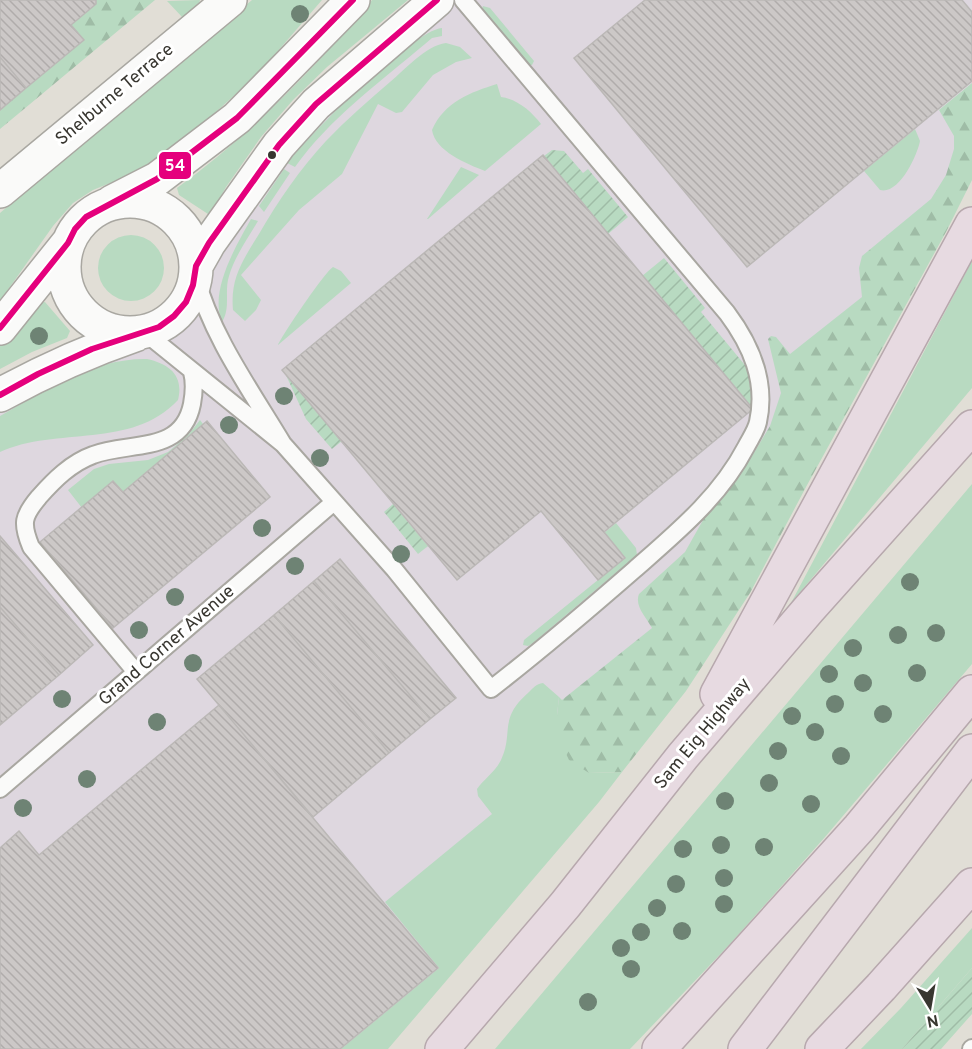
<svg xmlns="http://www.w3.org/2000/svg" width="972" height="1049" viewBox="0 0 972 1049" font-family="Overpass,sans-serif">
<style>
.commercial{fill:#ded7df}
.grass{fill:#b8dac1}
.forest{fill:url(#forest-firs)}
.garden{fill:url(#garden-furrows)}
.building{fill:url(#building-back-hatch);stroke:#bbb8b6;stroke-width:1.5}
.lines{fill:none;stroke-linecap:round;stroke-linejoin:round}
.service-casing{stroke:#a9a7a1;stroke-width:20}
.minor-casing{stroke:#a9a7a1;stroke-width:36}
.tertiary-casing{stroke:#a9a7a1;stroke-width:36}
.motorway-casing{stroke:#b7a8ad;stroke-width:36}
.service{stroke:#fafaf9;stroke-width:16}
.minor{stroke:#fafaf9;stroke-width:33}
.tertiary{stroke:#fafaf9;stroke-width:33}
.motorway{stroke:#e7dae1;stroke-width:33}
.bus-1-casing{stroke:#fff;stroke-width:10}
.bus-1{stroke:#e5007d;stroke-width:6}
.tree{fill:#6e8374}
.bus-dot{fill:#383630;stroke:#fff;stroke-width:2}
.labels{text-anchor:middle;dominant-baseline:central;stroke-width:6;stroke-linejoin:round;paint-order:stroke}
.street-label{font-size:18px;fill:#383630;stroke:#fff}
.line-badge{stroke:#fff;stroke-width:2}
.badge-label{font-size:16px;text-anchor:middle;font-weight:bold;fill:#fff}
</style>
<defs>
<pattern id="forest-firs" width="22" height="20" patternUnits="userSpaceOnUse" patternTransform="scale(1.5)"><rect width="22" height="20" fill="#b8dac1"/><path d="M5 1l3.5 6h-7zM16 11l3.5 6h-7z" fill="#9fbca6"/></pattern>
<pattern id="garden-furrows" width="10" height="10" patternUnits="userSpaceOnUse" patternTransform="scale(1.5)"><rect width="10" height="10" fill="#b8dac1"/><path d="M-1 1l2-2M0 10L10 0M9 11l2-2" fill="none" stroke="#9fbca6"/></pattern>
<pattern id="building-back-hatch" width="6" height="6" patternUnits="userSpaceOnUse" patternTransform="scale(1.5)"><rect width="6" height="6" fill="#ccc8c7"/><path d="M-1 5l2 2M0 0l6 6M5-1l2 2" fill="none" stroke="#b0acab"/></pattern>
</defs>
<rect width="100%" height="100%" fill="#e1ded6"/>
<!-- commercial -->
<path class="commercial" d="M436,0H972V172L453,960L372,1049H0V394L98,349L159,328L176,317L189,301L196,282L238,199Z"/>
<!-- grass -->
<path class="grass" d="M200,0L198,7L183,18L167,1Z
M252,0H322L258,74L196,130L148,164L120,179L93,190L73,203L53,226L0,301V213Z
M372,0H408L327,67L293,100L261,137L226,187L211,214H208L179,195L177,188C250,135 314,69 372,0Z
M483,6L490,8L529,55L534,61L532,65H528L481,12Z
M442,28V36L432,38L425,44C380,82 329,119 295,167L287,163C310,135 411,31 442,28Z
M446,43L460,47L472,58L456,62L433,75L402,112L396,113L378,104L342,174L299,210L241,275L261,300L256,310L245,321L233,310C230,278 243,260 259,234C278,201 300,169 326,141C346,120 368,101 390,82C406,69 425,46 446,43Z
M497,84L501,97C517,99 531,111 541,124L485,171C467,164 435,151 432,130C444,102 471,92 497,84Z
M915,129L920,141C917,156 899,195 880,190L864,171Z
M461,167L479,175L428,219H427Z
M284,169L290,173L264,212L259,206Z
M251,219L258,221C248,238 235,256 229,276C224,292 231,307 222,322C209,291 236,246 251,219Z
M98 268a33 33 0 1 1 66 0a33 33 0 1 1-66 0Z
M972,261V388L791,603Z
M333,267L341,271L351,283L278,345C283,334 324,273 333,267Z
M45,302L70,331L67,338L32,352L0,369V346L37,303Z
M147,359C170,364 184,376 178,400C131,450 57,426 0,452V416C46,390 93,358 147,359Z
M200,420L203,424L123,492L113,481L82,508L68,490L94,469L109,464L148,460L168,452L189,434Z
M972,484V664L825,837L730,944L630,1049H495Z
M616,523L636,548L637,555L533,643L528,646L523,645L524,640L625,558L604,533Z
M543,683L559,697L557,715L589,773L622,772L599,802L388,1049H341L439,968L385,902L492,814L478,796L477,789C484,779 495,772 501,760C514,733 498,719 528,693C533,688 536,684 543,683Z
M972,928V968L902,1049H861L901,1008Z"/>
<!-- forest -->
<path class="forest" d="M96,0H155L0,129V110L83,40L71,25L96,4Z
M972,83V180L946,232L806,487L750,593L686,691L622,772L589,773L569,760L558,737L557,715L559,697L562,700L652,628C647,618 634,606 639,594L685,552L707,513L752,456L770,426L781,393L768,339L771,336L776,337L790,354L862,297L859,268L862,256L931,199L946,175L954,149V136L939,110Z"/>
<!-- garden -->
<path class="garden" d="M552,150L564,151L583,173L588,169L628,217L608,234L544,156Z
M664,258L705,308L701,312L754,376L753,409L642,276Z
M285,373L342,441L332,449L306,419Z
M393,504L428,546L418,554L384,512Z
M972,968V1014L941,1049H902Z"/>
<!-- building -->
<path class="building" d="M0,0H96V4L71,25L84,40L26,88L0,57Z
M645,0H962L972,12V81L747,267L574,58Z
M0,57L26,88L0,110Z
M543,155L753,409L604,532L625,558L598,580L541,511L457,580L282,370Z
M207,421L270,497L113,628L40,542L113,481L123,492Z
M0,536L93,645L59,675L0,607Z
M340,559L456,698L430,719L314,581Z
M314,581L430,719L389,753L274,615Z
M0,607L59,675L0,725Z
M274,615L389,753L313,817L197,679Z
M219,705L438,968L340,1049H0V848L19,831L39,855Z"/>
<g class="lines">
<!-- service casing -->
<g class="service-casing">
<path id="service" d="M143,331L283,444C250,389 212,337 195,275
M283,444L394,569L491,689C540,651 587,611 634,570C676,533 720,497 746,447C750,439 756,431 758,422C767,381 751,345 727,313L463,0
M136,672L31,547C21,523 23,516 39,497C54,480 71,463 93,455C129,441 182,455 192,404C194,393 195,383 192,372
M0,789L334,502
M971,1049L972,1048"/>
</g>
<!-- minor casing -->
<g class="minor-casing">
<path id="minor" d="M0,191L230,0"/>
</g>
<!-- tertiary casing -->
<g class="tertiary-casing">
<path id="tertiary" d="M64 267a66 66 0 1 1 132 0a66 66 0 1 1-132 0Z
M112,202L157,179L237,118L353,0
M196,266L209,243L279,145L316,104L437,0
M0,328L68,243
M0,395C44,371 88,351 135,335"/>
</g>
<!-- motorway casing -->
<g class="motorway-casing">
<path id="motorway" d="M717,694L972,224
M442,1049L565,905L683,756L809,609L972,427
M659,1049L859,828L972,692
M745,1049L972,751
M822,1049L881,987L972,885"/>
</g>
<!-- service -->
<use href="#service" class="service"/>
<!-- minor -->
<use href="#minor" class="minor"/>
<!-- tertiary -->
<use href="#tertiary" class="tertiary"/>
<!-- motorway -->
<use href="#motorway" class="motorway"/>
<!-- bus-1 casing -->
<g class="bus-1-casing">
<path id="bus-1" d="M0,328L68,243L75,229L86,217L157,179L237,118L353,0
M0,395L38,374L92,349L159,327L174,316L186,302L193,285L196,266L209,243L279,145L316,104L437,0"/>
</g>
<!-- bus-1 -->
<use href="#bus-1" class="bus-1"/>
</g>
<!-- trees -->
<g class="tree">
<circle cx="300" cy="14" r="9"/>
<circle cx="39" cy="336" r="9"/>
<circle cx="284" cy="396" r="9"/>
<circle cx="229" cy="425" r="9"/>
<circle cx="320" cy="458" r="9"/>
<circle cx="262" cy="528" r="9"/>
<circle cx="401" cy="554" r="9"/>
<circle cx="295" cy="566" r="9"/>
<circle cx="910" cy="582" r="9"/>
<circle cx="175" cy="597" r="9"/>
<circle cx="139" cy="630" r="9"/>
<circle cx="936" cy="633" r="9"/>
<circle cx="898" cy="635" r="9"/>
<circle cx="853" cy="648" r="9"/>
<circle cx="193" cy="663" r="9"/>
<circle cx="917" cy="673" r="9"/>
<circle cx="829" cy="674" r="9"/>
<circle cx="863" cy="683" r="9"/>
<circle cx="62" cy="699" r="9"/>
<circle cx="835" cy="704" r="9"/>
<circle cx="883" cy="714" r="9"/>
<circle cx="792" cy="716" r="9"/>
<circle cx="157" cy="722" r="9"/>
<circle cx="815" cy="732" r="9"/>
<circle cx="778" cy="751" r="9"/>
<circle cx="841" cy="756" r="9"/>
<circle cx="87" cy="779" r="9"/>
<circle cx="769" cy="783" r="9"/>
<circle cx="725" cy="801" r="9"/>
<circle cx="811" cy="804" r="9"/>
<circle cx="23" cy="808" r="9"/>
<circle cx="721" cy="845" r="9"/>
<circle cx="764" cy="847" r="9"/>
<circle cx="683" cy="849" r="9"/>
<circle cx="724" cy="878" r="9"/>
<circle cx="676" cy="884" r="9"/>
<circle cx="724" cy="904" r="9"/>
<circle cx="657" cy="908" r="9"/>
<circle cx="682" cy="931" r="9"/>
<circle cx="641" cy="932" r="9"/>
<circle cx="621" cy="948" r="9"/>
<circle cx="631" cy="969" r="9"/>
<circle cx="588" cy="1002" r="9"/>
</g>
<!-- markers -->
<circle class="bus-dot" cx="272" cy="155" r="5"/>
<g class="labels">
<!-- street labels -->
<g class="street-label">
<text transform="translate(115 95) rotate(-40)">Shelburne Terrace</text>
<text transform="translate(167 646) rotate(-41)">Grand Corner Avenue</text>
<text transform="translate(703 734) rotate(-50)">Sam Eig Highway</text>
</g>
</g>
<rect class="line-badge" x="158" y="151" width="34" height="29" rx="6" fill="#e5007d"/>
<g class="badge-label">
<text x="175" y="171">54</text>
</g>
<!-- north arrow -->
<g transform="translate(930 1007) rotate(169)" stroke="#ffffff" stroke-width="4.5" paint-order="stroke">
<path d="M0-4.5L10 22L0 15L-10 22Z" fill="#383630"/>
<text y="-9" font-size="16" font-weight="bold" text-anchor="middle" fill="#383630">N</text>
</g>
</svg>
